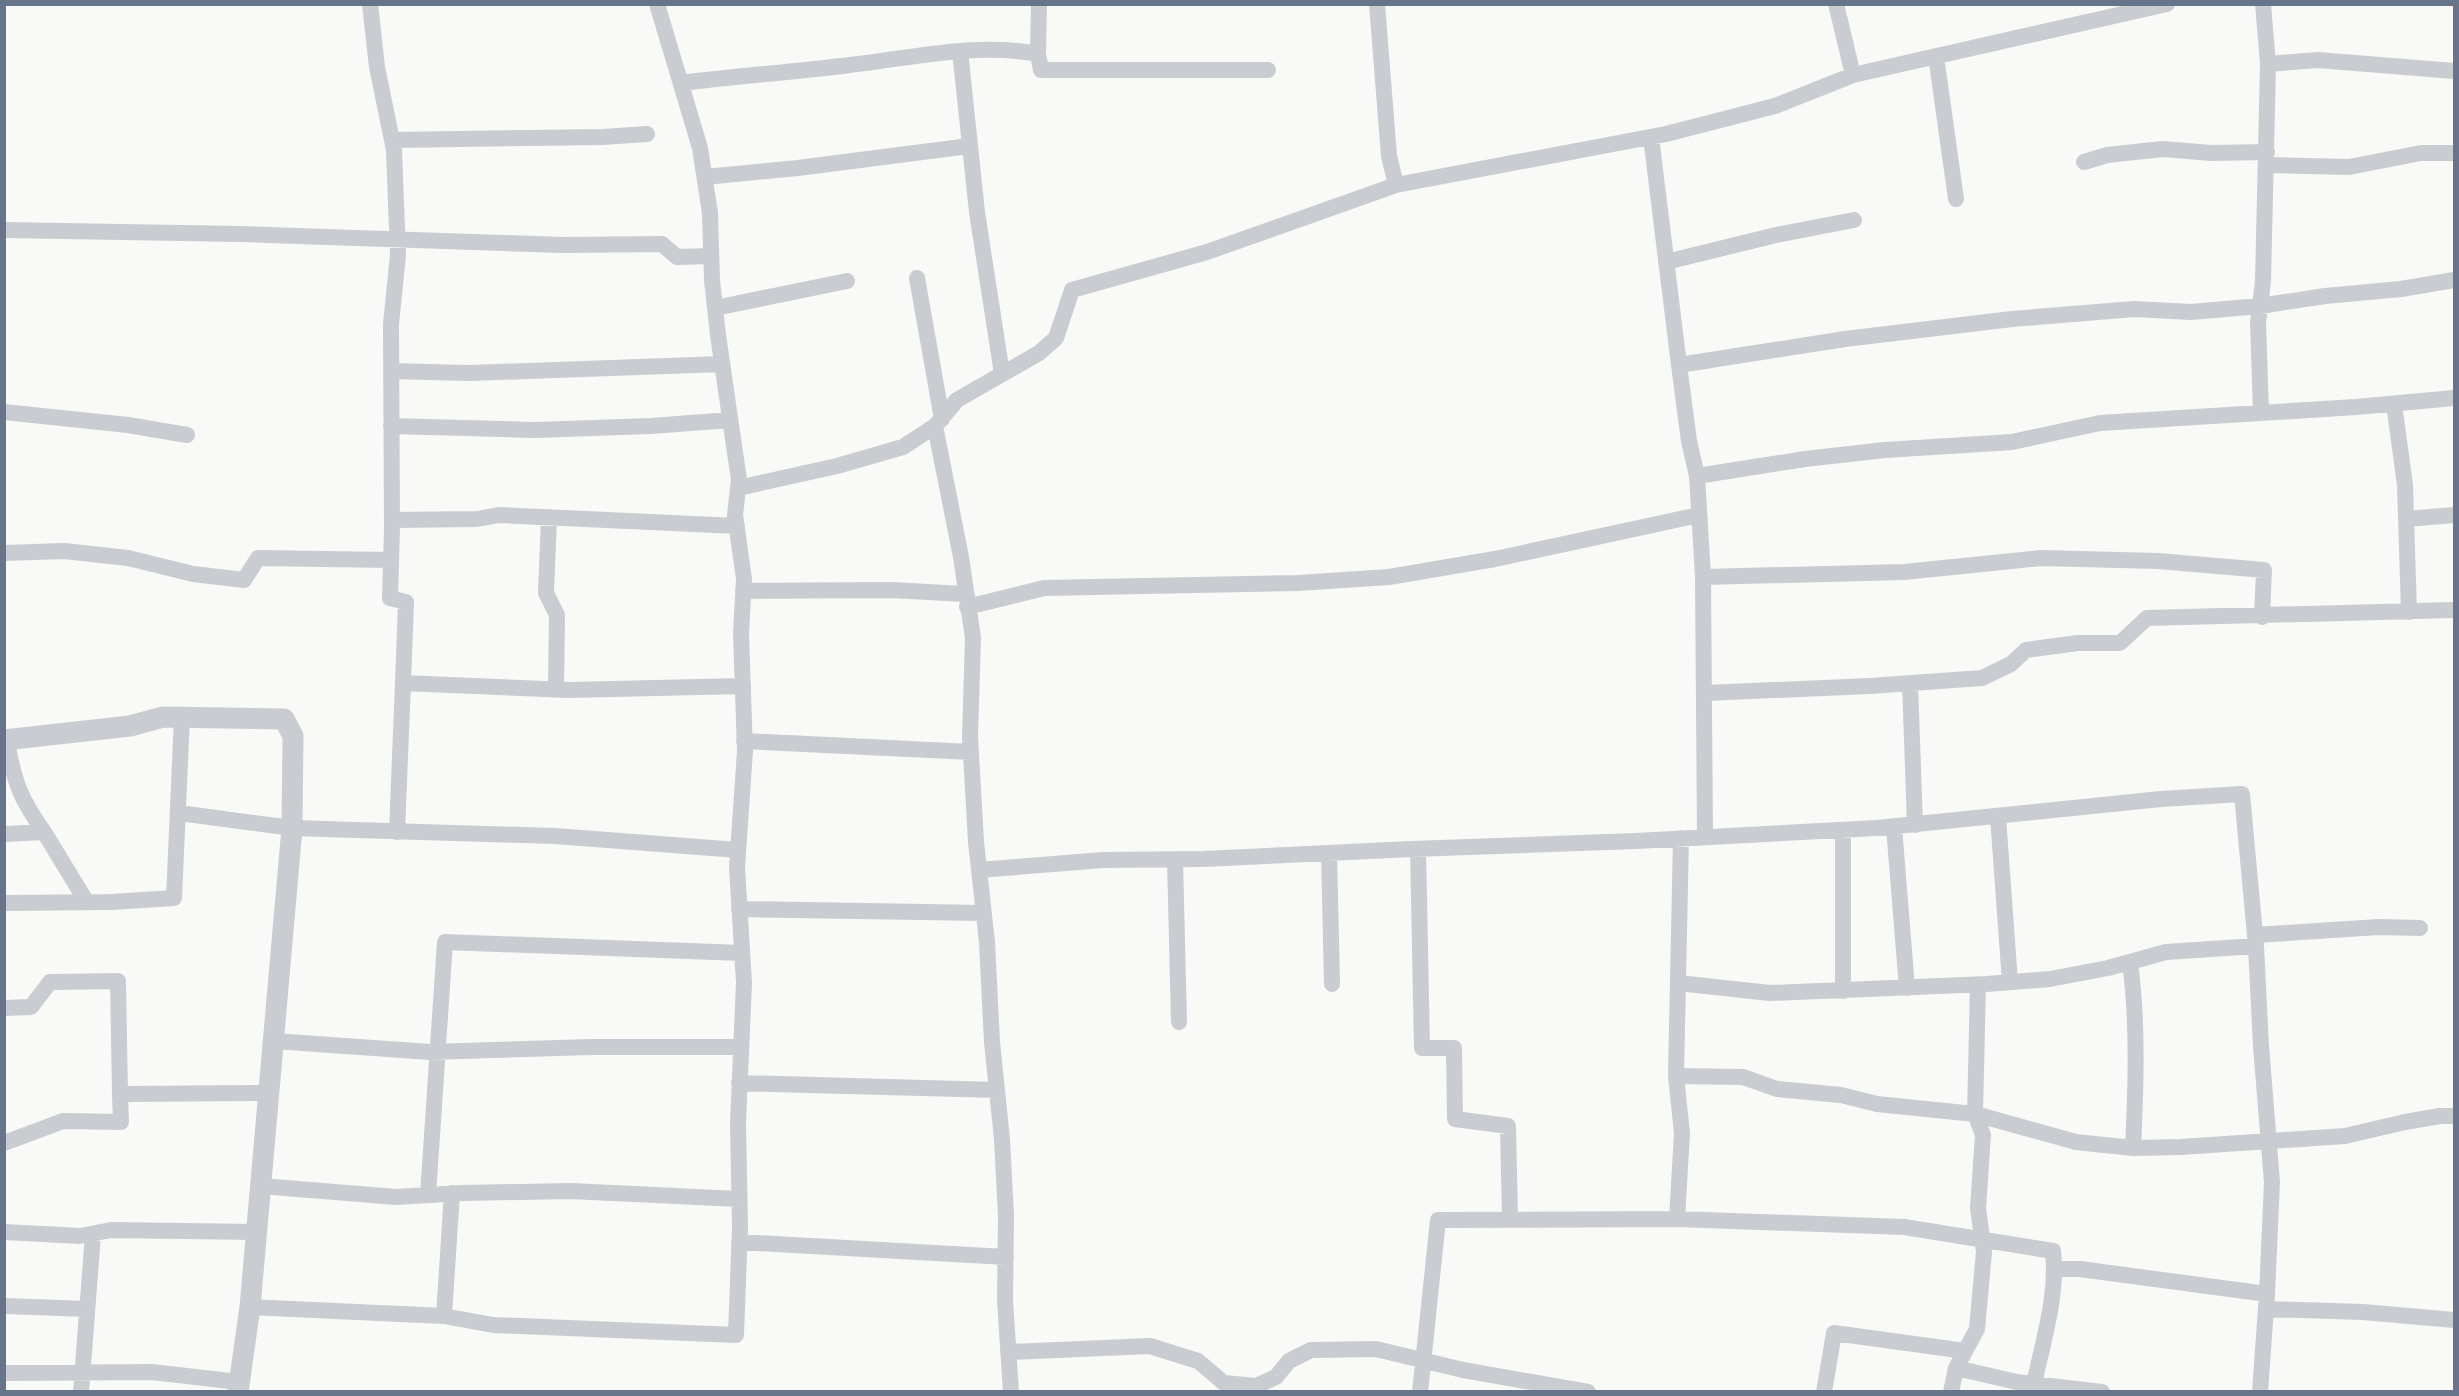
<svg xmlns="http://www.w3.org/2000/svg" width="2459" height="1396" viewBox="0 0 2459 1396" font-family="'Varela Round',sans-serif">
<style>
.lines{fill:none;stroke-linecap:round;stroke-linejoin:round}
.minor{stroke:#c9ccd0;stroke-width:16}
.tertiary{stroke:#c9ccd0;stroke-width:21}
</style>
<rect width="100%" height="100%" fill="#f9f9f7"/>
<g class="lines">
<!-- minor -->
<path class="minor" d="M370,4L377,67L394,150L398,255L391,324L392,528L390,598L406,602L403,683
M1377,4L1389,156L1396,185
M1836,4L1853,75
M960,51L977,212L1002,374
M1038,54L1041,70H1268
M1936,56L1956,199
M2268,64L2318,60L2454,71
M681,83C737,76 794,72 850,65C912,58 976,42 1038,54L1039,4
M1651,137L1679,365L1689,441L1697,476L1703,577L1705,837
M392,140L603,137L647,134
M2084,162L2107,155L2163,149L2211,153L2267,152
M2267,165L2349,167L2421,153H2454
M705,177L798,168L969,146
M4,230L240,234L563,245L662,244L677,257L711,256
M1666,262L1776,235L1854,220
M917,278L942,419
M715,308L847,281
M1679,365L1845,339L2012,319L2134,309L2191,312L2260,306L2325,296L2401,289L2454,280
M391,371L470,373L722,364
M2394,404L2405,485L2409,612
M4,412L128,425L187,435
M2261,413L2258,323L2263,281L2268,64L2263,4
M391,426L535,430L651,426L730,420
M935,426L961,557L973,638L970,736L976,842L987,942L992,1042L1002,1139L1006,1216L1005,1300L1011,1392
M1697,476L1805,459L1885,450L2012,442L2100,423L2356,407L2454,398
M738,488L837,466L903,447L935,426L957,400L1039,353L1056,338L1072,290L1207,252L1396,185L1666,134L1775,106L1853,75L2167,4
M549,517L546,593L557,615L556,689
M2406,519L2454,515
M392,520L477,519L499,515L737,526
M4,553L64,551L128,558L193,574L244,580L258,558L391,560
M1703,577L1904,572L2041,558L2158,561L2264,570L2262,617
M743,591L891,590L965,594
M967,607L1044,588L1298,583L1389,577L1495,559L1699,515
M1910,683L1915,825
M1705,693L1870,686L1982,678L2011,664L2026,650L2078,643H2120L2147,618L2454,610
M7,741C14,782 20,798 44,832
M744,741L971,752
M179,813L292,828L555,836L738,850
M1998,817L2010,982
M1894,827L1907,988
M1843,830V991
M397,832L403,683L569,690L743,686
M4,834L44,832L86,901
M1418,849L1422,1048H1454L1455,1119L1508,1126L1510,1219
M1329,853L1332,984
M1175,860L1179,1022
M979,870L1103,860L1203,859L1412,849L1636,841L1877,828L2161,799L2242,794L2256,946L2261,1046L2272,1182L2267,1294L2260,1392
M4,903L111,902L174,898L182,717
M739,909L984,913
M2255,935L2379,927L2420,928
M2130,962C2138,1023 2136,1086 2133,1148
M1678,983L1770,993L1987,984L2050,979L2108,968L2166,952L2256,946
M4,1008L31,1007L50,982L118,981L120,1094
M274,1041L430,1052L592,1047H741
M1676,1076L1743,1077L1777,1089L1841,1095L1877,1104L1975,1114L2076,1142L2133,1148L2181,1147L2345,1136L2405,1122L2440,1116H2454
M739,1083L997,1090
M4,1143L63,1121L121,1122L120,1094L269,1093
M261,1186L396,1197L462,1193L570,1191L739,1199
M428,1195L445,942L742,953
M1677,1219L1682,1133L1676,1076L1681,838
M4,1232L80,1236L111,1230L257,1232
M739,1242L1006,1257
M2055,1269H2080L2267,1294
M4,1306L87,1309
M250,1307L444,1316L493,1325L736,1335L740,1227L738,1123L744,983L737,867L745,751L741,633L744,579L735,515L739,480L718,335L712,280L710,213L700,148L657,4
M2266,1309L2363,1312L2454,1320
M444,1316L452,1193
M1008,1352L1150,1346L1198,1361L1224,1383L1256,1386L1276,1377L1289,1361L1311,1350L1376,1349L1463,1370L1588,1392
M1956,1368L1977,1329L1984,1252L1978,1208L1983,1135L1975,1114L1978,985
M4,1373L152,1372L239,1382
M81,1392L93,1234
M1420,1392L1438,1220L1677,1219L1904,1227L2053,1251C2058,1295 2043,1341 2034,1384
M1824,1392L1834,1333L1965,1351
M1951,1392L1956,1368L2017,1382L2102,1392"/>
<!-- tertiary -->
<path class="tertiary" d="M4,740L130,726L163,717L284,719L293,736L292,828L250,1307L238,1392"/>
</g>
<!-- border -->
<rect width="2459" height="1396" fill="none" stroke="#66758a" stroke-width="12"/>
</svg>
